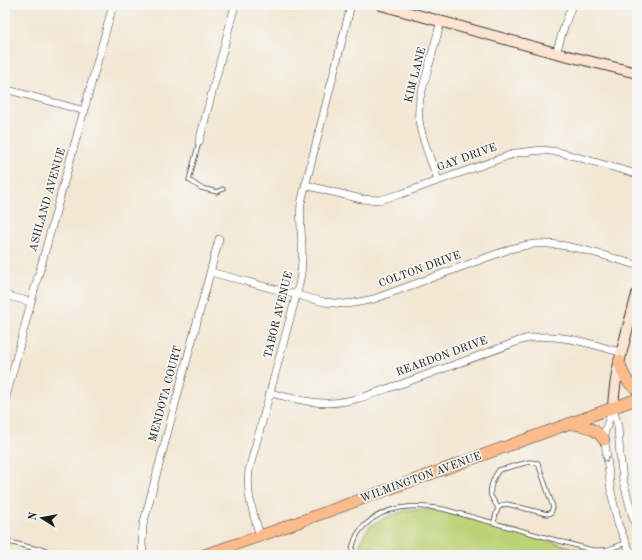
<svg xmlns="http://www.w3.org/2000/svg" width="642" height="560" viewBox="0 0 642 560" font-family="'Old Standard TT',serif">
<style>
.green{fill:#bcd276;stroke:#6c7749}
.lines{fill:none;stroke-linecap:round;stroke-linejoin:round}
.lane-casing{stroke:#3c3a37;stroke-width:5}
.street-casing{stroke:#3c3a37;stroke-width:8}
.secondary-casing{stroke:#3c3a37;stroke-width:12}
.primary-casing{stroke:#3c3a37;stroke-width:12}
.lane{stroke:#fff;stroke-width:3.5}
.street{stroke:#fff;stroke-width:7}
.secondary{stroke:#fde4d1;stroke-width:10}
.primary{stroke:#fbbb8d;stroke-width:11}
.oneway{stroke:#999}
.labels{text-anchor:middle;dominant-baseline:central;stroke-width:3.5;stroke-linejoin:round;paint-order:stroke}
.street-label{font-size:11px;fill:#1c1c1c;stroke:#f6f6f2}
</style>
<rect width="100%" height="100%" fill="#f6f6f2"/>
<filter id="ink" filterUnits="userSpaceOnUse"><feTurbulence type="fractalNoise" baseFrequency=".025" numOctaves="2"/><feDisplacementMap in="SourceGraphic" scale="8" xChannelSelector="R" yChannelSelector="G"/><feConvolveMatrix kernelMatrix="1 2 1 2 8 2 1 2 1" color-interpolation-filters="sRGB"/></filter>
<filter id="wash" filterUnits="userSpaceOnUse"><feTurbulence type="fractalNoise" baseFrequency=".012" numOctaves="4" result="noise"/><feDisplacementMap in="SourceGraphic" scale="16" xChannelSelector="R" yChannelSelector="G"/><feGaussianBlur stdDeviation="0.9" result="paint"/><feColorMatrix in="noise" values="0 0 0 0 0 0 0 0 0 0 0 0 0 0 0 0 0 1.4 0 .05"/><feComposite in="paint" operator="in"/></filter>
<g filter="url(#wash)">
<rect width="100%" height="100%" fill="#f3e7d3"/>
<!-- green -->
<path class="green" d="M437,509L596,554L618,551L620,555H357L363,536L370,526L385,518L406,510Z"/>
</g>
<g filter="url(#ink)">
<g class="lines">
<!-- lane casing -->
<g class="lane-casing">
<path id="lane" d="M631,5L637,11
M199,142L189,180L201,188L217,192L223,189
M494,523C496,514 496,505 507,504L547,514L551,513L553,507L538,463L529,462L499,470C494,476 489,488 491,496C493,500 496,504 498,508
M5,541L37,549
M22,555L41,548L50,552L51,555
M351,555C352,548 354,541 357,535C359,531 362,528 365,525C385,505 417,504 443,509L592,550H606L626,543"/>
</g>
<!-- street casing -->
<g class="street-casing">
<path id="street" d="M556,53L564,27L572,5
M5,89L85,111
M199,142L235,5
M438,180C432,163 421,138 419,120C418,113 419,106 420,98L441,21
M305,185L361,199L379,200L401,194L516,153L542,150L559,152L637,174
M210,272L324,302L344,304L354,303L374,299L510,249C518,247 526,245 534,244C568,242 604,256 637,265
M5,295L31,302
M271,393C289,398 308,403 328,403C354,403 379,391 404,383C442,369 479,356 516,342C521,340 527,338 532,338C561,333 593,345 621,352
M5,401L31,302L113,5
M613,408L604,434L611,491L618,524L626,543L632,555
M613,408L618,427L620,456L623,480L632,514L637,530
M260,536C253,512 246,496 249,470L299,285C301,276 302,268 302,259C303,240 299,222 301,203L349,13L351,5
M143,555L142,543L143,525L219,239"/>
</g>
<!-- secondary casing -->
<g class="secondary-casing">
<path id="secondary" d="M381,5L556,53L637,73
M613,408C615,367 627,333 637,294"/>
</g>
<!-- primary casing -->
<g class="primary-casing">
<path id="primary" d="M619,361C623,373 625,382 637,389
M571,424C584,425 597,429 604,440
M204,555L260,536L637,399"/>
</g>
<!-- lane -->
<use href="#lane" class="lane"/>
<!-- street -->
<use href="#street" class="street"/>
<!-- secondary -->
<use href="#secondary" class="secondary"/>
<!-- primary -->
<use href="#primary" class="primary"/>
</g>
<!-- one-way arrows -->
<defs><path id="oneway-chevron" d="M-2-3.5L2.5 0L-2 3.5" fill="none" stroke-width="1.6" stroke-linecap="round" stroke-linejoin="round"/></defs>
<use class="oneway" href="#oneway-chevron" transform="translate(606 459) rotate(83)"/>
</g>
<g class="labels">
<!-- street labels -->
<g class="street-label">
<text transform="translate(416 75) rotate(-76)">KIM LANE</text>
<text transform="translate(467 158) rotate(-20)">GAY DRIVE</text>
<text transform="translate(48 200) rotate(-74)">ASHLAND AVENUE</text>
<text transform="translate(420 270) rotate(-20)">COLTON DRIVE</text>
<text transform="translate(279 315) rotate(-76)">TABOR AVENUE</text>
<text transform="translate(442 357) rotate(-20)">REARDON DRIVE</text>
<text transform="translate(166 394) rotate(-75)">MENDOTA COURT</text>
<text transform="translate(421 478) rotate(-20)">WILMINGTON AVENUE</text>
</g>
</g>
<!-- margin -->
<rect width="642" height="560" fill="none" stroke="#f6f6f2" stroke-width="20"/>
<!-- north arrow -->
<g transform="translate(42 518) rotate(281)" stroke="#f6f6f2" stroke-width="3" paint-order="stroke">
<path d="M0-3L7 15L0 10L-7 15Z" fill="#1c1c1c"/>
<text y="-6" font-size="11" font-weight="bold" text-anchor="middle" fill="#1c1c1c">N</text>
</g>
</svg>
